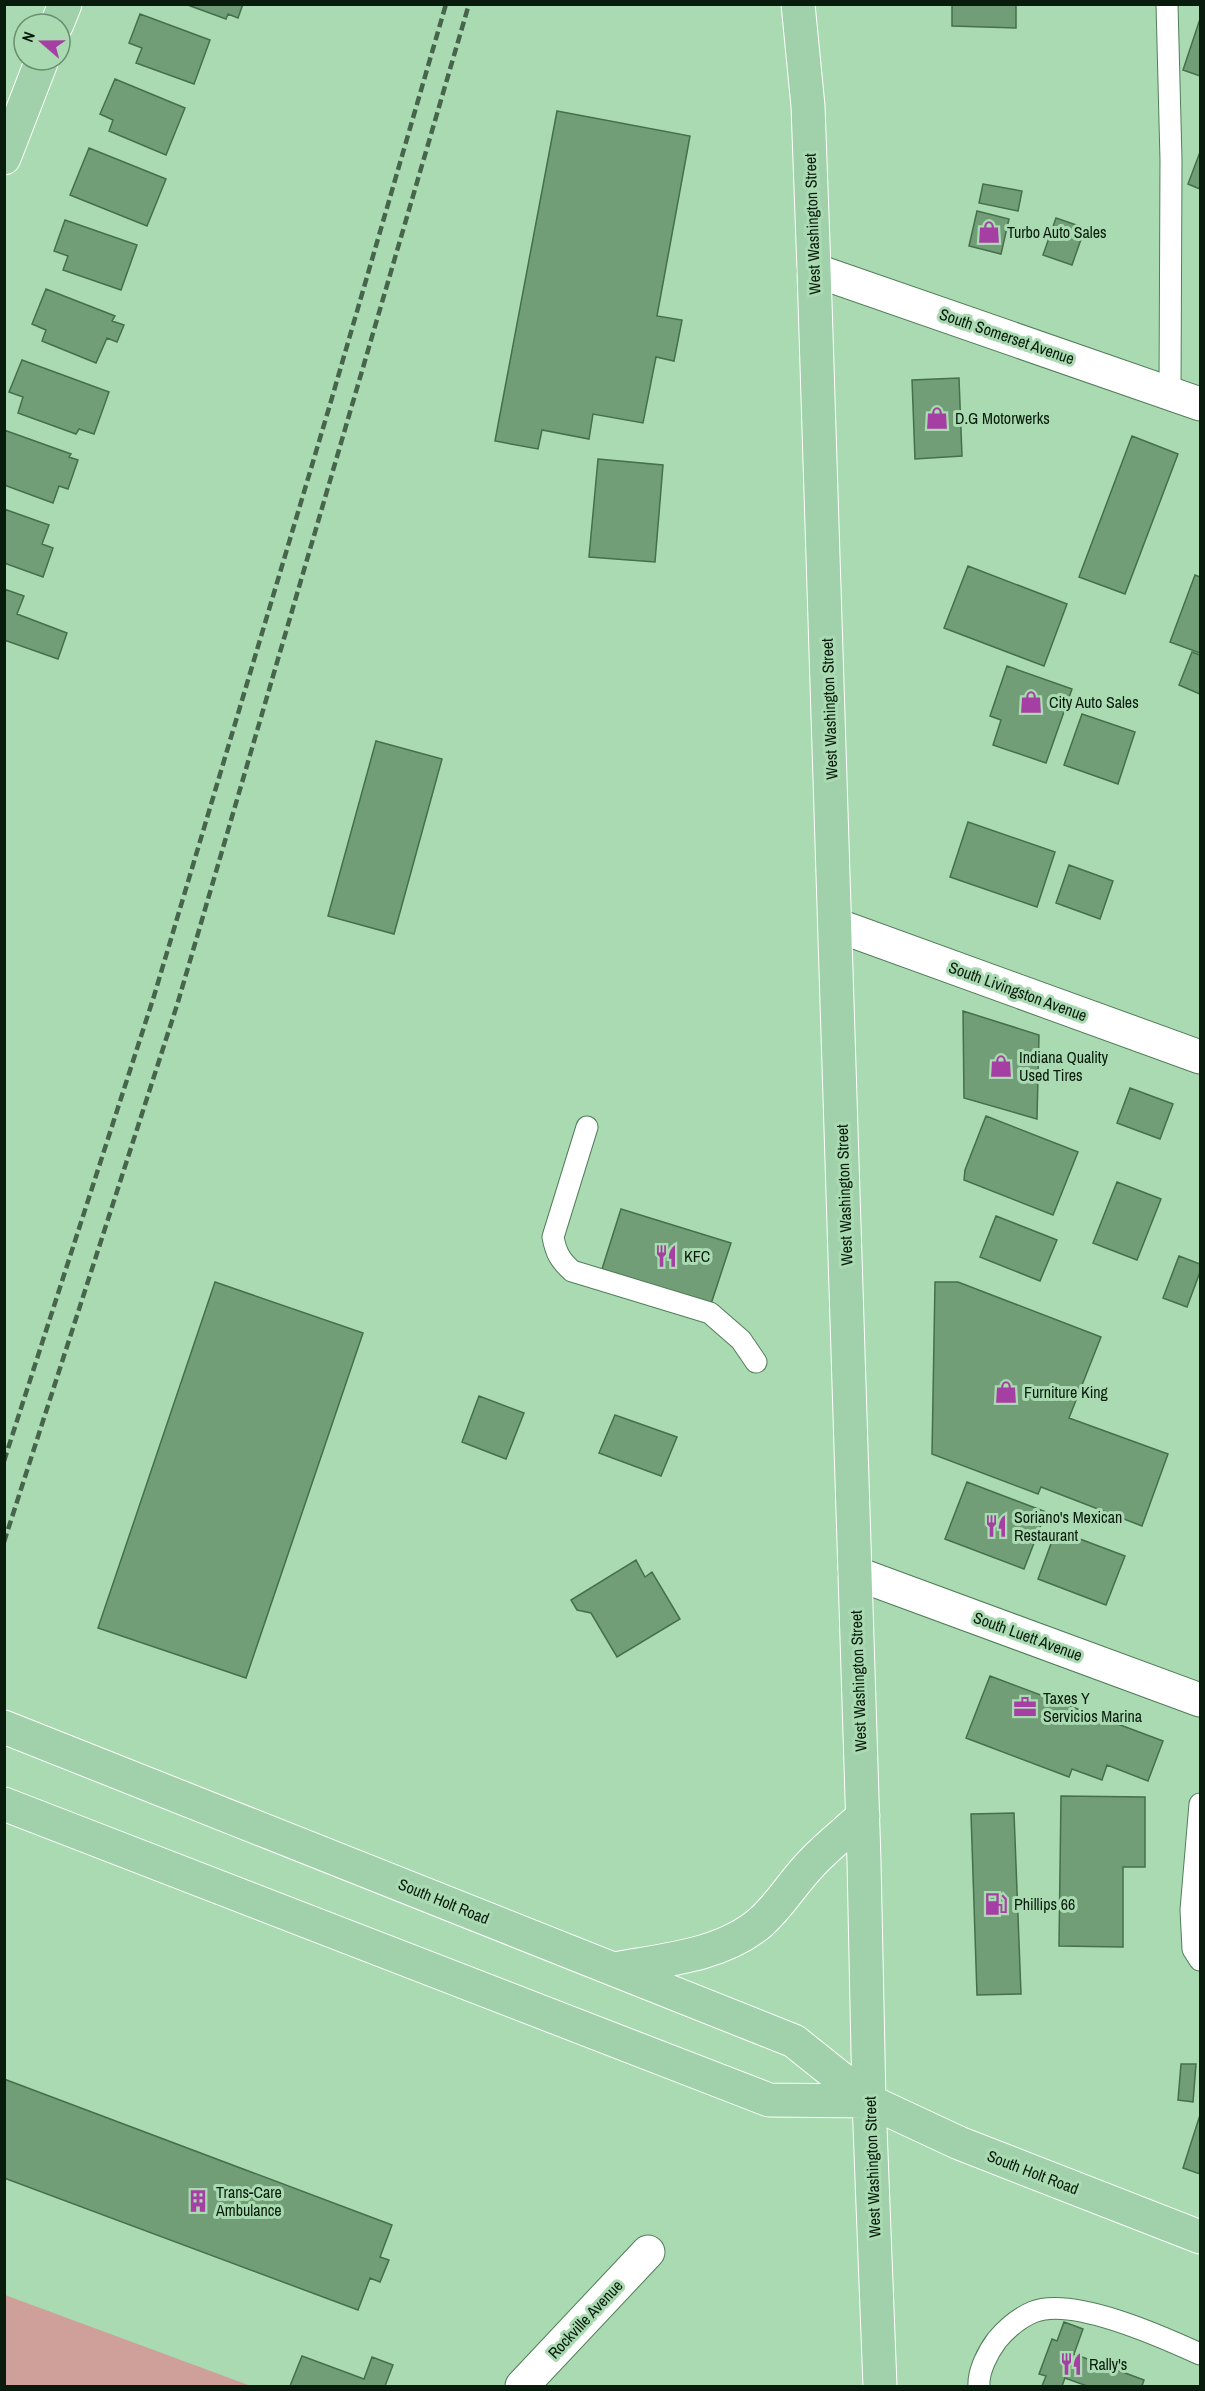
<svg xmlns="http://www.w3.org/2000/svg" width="1205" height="2391" viewBox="0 0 1205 2391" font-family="'Archivo Narrow',sans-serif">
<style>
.green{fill:#cea099}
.building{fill:#719e77;stroke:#44704b;stroke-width:1.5}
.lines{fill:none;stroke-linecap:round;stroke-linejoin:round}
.service-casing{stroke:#517e59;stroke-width:23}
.minor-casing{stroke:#517e59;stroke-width:35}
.primary-casing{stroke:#fff;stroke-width:35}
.service{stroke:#fff;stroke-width:21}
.minor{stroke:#fff;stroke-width:33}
.primary{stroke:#a0d1aa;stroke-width:33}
.rail{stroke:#47654c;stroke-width:4.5;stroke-dasharray:9 4.5;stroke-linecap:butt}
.labels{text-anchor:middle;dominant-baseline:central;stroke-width:6;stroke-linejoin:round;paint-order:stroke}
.street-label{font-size:16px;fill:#091b0d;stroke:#aadab1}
.poi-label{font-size:16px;fill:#091b0d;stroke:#aadab1;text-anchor:start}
</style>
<rect width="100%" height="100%" fill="#aadab1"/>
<!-- green -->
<path class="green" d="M5,2295L251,2386H5Z"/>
<!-- building -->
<path class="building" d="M185,4H243L238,18L228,14L226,19Z
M952,4H1016V28L952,26Z
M140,14L210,40L194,84L136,63L142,48L129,43Z
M1200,19V76L1183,70Z
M115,79L185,108L166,155L109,131L113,120L100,114Z
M557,111L690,136L657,316L682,320L674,361L656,357L643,423L593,414L589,439L542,430L538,449L495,441Z
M89,148L166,179L147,226L70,195Z
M1200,152V189L1188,184Z
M983,184L1022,191L1018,211L979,203Z
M977,211L1009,219L1001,254L969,246Z
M1056,218L1085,228L1072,265L1043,255Z
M65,220L137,245L121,290L63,270L68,256L54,251Z
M46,289L115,316L112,321L124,325L117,342L107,338L96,363L42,341L46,330L32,324Z
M22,360L109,392L94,434L79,429L76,434L18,413L23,397L9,392Z
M959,378L962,456L915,459L912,380Z
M4,430L71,454L69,457L78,460L68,489L59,486L53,503L4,485Z
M1132,436L1178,454L1125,594L1079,577Z
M598,459L663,465L655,562L589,557Z
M4,509L49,525L42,544L53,548L43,577L4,563Z
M968,566L1067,604L1044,666L944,628Z
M1195,575L1200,577V653L1170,642Z
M4,589L24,596L17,614L67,633L58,659L4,640Z
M1192,652L1200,655V694L1179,685Z
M1007,666L1072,689L1046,763L993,745L1001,720L990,716Z
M1082,714L1135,732L1118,784L1064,765Z
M376,741L442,759L394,934L328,916Z
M968,822L1055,852L1037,907L950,877Z
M1069,865L1113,881L1100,919L1056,903Z
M963,1011L1039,1035L1037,1119L964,1098Z
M1130,1088L1173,1104L1160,1139L1117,1123Z
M986,1116L1078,1152L1053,1215L964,1180L965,1170Z
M1117,1182L1161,1199L1137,1260L1093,1243Z
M621,1209L731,1243L711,1304L602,1269Z
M996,1216L1057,1240L1040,1281L980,1257Z
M1179,1256L1200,1264V1272L1187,1307L1163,1298Z
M215,1282L363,1333L246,1678L98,1628Z
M935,1282H958L1101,1337L1069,1418L1168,1454L1142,1526L1041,1487L1038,1494L932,1454Z
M479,1396L524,1413L506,1459L462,1442Z
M615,1415L677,1437L661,1476L599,1453Z
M967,1482L1046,1512L1024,1569L945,1539Z
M1056,1530L1125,1556L1106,1605L1038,1579Z
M636,1560L645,1577L652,1572L680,1619L617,1657L591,1613L577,1610L571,1600Z
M990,1676L1163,1741L1148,1781L1107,1765L1102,1780L1072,1769L1069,1777L966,1738Z
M1061,1796L1145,1797V1867H1123V1947L1059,1946Z
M1014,1813L1021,1994L977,1995L971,1814Z
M1181,2064H1196L1193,2102L1178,2100Z
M4,2079L392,2225L380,2257L389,2260L380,2282L370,2278L358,2310L4,2178Z
M1200,2115V2174L1183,2168Z
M1064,2322L1083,2329L1074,2354L1144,2380L1142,2386H1087L1065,2378L1062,2386H1042L1046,2376L1039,2374L1052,2339L1057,2341Z
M302,2356L364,2379L372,2357L393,2365L385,2386H290Z"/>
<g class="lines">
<!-- service casing -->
<g class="service-casing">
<path id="service" d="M1167,4L1171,160L1170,392
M587,1127L553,1237C556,1253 560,1260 572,1271L710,1313L741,1340L756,1362
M1200,1804L1191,1910L1193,1949L1200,1960
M979,2386C978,2371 988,2352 997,2340C1007,2328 1019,2318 1033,2312C1072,2296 1163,2337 1200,2354"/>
</g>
<!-- minor casing -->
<g class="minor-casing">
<path id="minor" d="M814,270L1200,404
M836,925L1200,1057
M855,1573L1200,1700
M522,2386L648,2252"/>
</g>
<!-- primary casing -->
<g class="primary-casing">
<path id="primary" d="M798,4L808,106L814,270L864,1861L869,2101L880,2386
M57,24L65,4
M4,158L42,60
M4,1727L794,2041L869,2101L959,2143L1200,2237
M4,1804L769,2100L869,2101
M614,1969C663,1960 722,1956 761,1922C780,1905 792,1884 809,1866C825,1848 845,1833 863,1816"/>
</g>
<!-- service -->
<use href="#service" class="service"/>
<!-- minor -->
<use href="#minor" class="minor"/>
<!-- primary -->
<use href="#primary" class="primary"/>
<!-- rail -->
<path class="rail" d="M4,1461L154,996L329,408L446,4
M4,1542L178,1002L469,4"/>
</g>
<!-- icons -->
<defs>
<g id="shop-bare" transform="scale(1.8)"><path d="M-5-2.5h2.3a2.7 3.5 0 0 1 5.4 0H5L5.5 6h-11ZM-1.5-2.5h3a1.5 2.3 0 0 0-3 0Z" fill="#a63fa3" stroke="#aadab1" stroke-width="2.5" paint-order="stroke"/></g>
<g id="restaurant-bare" transform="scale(1.8)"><path d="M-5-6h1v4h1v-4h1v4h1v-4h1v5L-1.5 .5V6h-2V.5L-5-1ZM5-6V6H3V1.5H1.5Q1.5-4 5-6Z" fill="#a63fa3" stroke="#aadab1" stroke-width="2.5" paint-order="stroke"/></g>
<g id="office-bare" transform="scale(1.8)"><path d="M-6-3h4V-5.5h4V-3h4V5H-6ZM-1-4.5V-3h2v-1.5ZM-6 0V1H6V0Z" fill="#a63fa3" stroke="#aadab1" stroke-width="2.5" paint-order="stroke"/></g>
<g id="fuel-bare" transform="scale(1.8)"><path d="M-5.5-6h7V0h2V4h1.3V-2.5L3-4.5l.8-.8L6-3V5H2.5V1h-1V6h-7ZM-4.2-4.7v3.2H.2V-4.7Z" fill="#a63fa3" stroke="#aadab1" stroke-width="2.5" paint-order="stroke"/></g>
<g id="building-bare" transform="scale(1.8)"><path d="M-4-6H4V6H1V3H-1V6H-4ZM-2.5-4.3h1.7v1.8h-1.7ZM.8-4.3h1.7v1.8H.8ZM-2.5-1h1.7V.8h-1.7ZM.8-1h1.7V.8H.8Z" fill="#a63fa3" stroke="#aadab1" stroke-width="2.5" paint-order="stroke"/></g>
</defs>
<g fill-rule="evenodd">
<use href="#shop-bare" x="989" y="232"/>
<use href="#shop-bare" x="937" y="418"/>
<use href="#shop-bare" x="1031" y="702"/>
<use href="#shop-bare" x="1001" y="1066"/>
<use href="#restaurant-bare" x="666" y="1256"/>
<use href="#shop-bare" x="1006" y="1392"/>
<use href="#restaurant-bare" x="996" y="1526"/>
<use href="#office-bare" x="1025" y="1707"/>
<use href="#fuel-bare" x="996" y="1904"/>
<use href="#building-bare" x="198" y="2201"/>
<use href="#restaurant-bare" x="1071" y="2364"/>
</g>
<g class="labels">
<!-- street labels -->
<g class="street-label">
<text transform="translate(812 224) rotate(-92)">West Washington Street</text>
<text transform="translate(1007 336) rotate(19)">South Somerset Avenue</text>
<text transform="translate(829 709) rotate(-92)">West Washington Street</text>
<text transform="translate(1018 991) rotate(20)">South Livingston Avenue</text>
<text transform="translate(844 1195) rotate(-92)">West Washington Street</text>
<text transform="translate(1028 1636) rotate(20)">South Luett Avenue</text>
<text transform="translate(858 1681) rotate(-92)">West Washington Street</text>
<text transform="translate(444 1901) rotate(22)">South Holt Road</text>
<text transform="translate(872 2167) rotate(-92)">West Washington Street</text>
<text transform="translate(1033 2172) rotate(21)">South Holt Road</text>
<text transform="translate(585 2319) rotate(-47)">Rockville Avenue</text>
</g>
<!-- poi labels -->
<g class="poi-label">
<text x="1007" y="232">Turbo Auto Sales</text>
<text x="955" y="418">D.G Motorwerks</text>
<text x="1049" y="702">City Auto Sales</text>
<text x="1019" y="1057">Indiana Quality<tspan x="1019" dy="18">Used Tires</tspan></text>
<text x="684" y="1256">KFC</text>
<text x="1024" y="1392">Furniture King</text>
<text x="1014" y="1517">Soriano's Mexican<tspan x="1014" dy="18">Restaurant</tspan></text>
<text x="1043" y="1698">Taxes Y<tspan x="1043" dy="18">Servicios Marina</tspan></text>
<text x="1014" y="1904">Phillips 66</text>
<text x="216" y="2192">Trans-Care<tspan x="216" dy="18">Ambulance</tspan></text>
<text x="1089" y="2364">Rally's</text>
</g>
</g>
<!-- border -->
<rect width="1205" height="2391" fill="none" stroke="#091b0d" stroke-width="12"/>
<!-- north arrow -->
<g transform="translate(42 42) rotate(290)"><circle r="28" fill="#aadab1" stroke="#6a8e6f" stroke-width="1.5"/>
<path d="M0-4.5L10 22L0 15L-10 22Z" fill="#a63fa3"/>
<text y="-9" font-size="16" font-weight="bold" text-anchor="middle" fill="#091b0d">N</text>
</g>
</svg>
